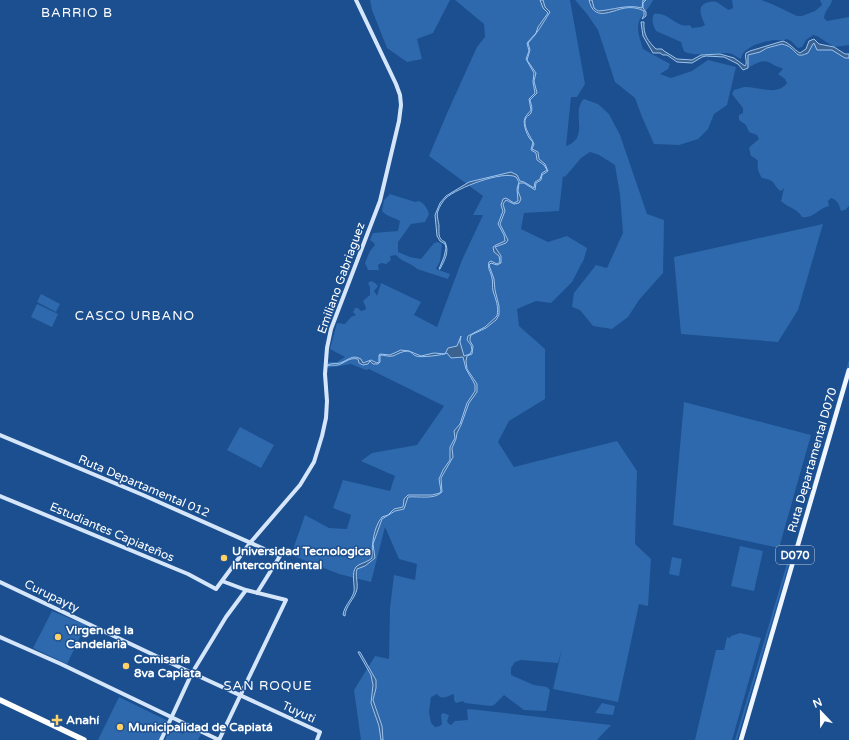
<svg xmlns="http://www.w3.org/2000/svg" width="849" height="740" viewBox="0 0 849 740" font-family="'Varela Round',sans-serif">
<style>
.green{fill:#2e69ad}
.water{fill:#3c6290;stroke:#9cc4f0}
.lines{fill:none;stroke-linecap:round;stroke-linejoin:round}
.secondary{stroke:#d6e6fa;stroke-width:4}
.primary{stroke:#f0f6ff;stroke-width:4.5}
.highway{stroke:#fff;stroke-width:5.5}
.poi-dot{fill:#ffd166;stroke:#1b4f8f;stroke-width:1.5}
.labels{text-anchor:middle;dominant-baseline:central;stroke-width:3;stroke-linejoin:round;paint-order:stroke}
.shield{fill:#1b4f8f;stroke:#bbcadd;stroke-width:1}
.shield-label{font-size:11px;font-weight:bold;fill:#fff}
.street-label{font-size:12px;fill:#fff;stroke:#1b4f8f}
.poi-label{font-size:12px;font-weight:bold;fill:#fff;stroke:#1b4f8f;text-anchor:start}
.neighbourhood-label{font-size:13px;letter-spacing:1px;fill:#fff;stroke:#1b4f8f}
</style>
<rect width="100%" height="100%" fill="#1b4f8f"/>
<!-- green -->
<path class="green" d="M370,0H450L433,33L417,39L422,59L407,62L387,48L372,10Z
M455,0H570L585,84L577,97H571L566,146C591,137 570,112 584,99L598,104L609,114L620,135L647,214L664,220L663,273L639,300L628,317L612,329L593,326L580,310L572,307L574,293L596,265L607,268L623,233L620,195L615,165L599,155L590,152L581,158L565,177L563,176L559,211L524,213L521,229L548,242L567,236L587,248L584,259L572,282L551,303L536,301L517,309L519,326L545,349V399L509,421L498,442L514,467L617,441L637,471L635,544L651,559L648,606L639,604L618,702L553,689L562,649L558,663L521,660L515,662L511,668V675L534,685L547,687L550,690L546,711L524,710L504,695L494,705L491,706L465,703L463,701L456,703L454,700V694C447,696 442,701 437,694L431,697L429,712L431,723L435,727L440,726L442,724L441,715L443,713L449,715L447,721L449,724L451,725L455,721L468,720L467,710L469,709L611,725L597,740H361L354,690L375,656L389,659L390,608L394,575L415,580L417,564L399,559L385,527L371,582L339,574L291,555L305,515L329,528L347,529L351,515L333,508L343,480L390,491L395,476L361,461L372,453L417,445L444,406L369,369L366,370L351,364L327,368L328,362H337L345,357L330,349L337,323L345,324L351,317L356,315L353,312L355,308H358L361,311L365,310L366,308L363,301L370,295V287L368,283L371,281L375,283L378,286L374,291L377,296L381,283L421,302L414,315L437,327L462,260L483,215H473L483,196L429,156L448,111L477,47L485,37L484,24Z
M575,0H653C650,7 646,10 642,16C634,26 640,38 643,49L670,64L668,69L660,74L671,78L692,71L708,60L736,67L727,105L714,114L708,129L698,139L679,145L654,144L642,117L635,98L615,82L598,30L587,14Z
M732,0H761L772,4L797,16H802L815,11L822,5L820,0H832C831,7 825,9 824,18L827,21L849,17V45L834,47L817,36L813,35L806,40L802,47L798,48L791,41L787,39C783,41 780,40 775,40C764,41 742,47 741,59C737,57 732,53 727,53C718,53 690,57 684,51C683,49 682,45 681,42L656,31C653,25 651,20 654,14C669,11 676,29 690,25L692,28L701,27L705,25C702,18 696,7 706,3C709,2 713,1 716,2C720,3 724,8 729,10L733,8Z
M814,43L816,48L820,50H832L849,58V206L845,210L841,211C839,205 838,200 831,198L828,201L829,206C819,208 813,219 802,217C797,208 788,208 781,201L784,188L781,191C771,185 779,181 762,178C758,172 757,168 758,161L755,158L751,156L749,148C752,144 756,142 759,139L757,135L749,132L746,125L739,120V115L743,113V108L732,94L734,90C737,89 741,88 744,87C759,86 776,97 787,83L785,79L778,74L783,69C780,67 777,67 774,65C763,58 759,62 748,68V55L782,44L791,48L796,54L808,53L813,44Z
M390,194L415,202L419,201C425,204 427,208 429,214L425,222L411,224L398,242V252L410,257L421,259L434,243L438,242L442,244L440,261L436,269L450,274L448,279L417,269C412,263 403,263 396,255L390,256L391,260L386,264L381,263L378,265L379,270H368L365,263L370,251L375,245L374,243L370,240L373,233L398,231L400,221C394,217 387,217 382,211L384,200Z
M823,224L798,310L778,342L681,334L674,257Z
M41,294L60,304L56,312L37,302Z
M37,304L58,314L52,327L31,317Z
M849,360V365L738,740Z
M684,402L811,435L779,548L673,525Z
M240,427L274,445L261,468L227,450Z
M740,546L763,551L754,591L731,586Z
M791,550H793L737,740H735Z
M672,557L682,559L679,576L669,574Z
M52,611L86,625L67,664L33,648Z
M740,633L761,638L732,740H695L716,650H724L727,637L730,638L731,636Z
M119,697L168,721L159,740H98Z
M602,703L615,706L613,715L595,713Z
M186,727L201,734L198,740H165L170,728L183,734Z"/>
<!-- water -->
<path class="water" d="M540,0H543L545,7L550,12C543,23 537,34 528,43L530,50L527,60L536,73L534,81L537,93L530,100C531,104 533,109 531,113C529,116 526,116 525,120C524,129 531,137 534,144L532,149L538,152L539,159L545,164L548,171L542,175L541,180L536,183L535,190L524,183H519L518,191L521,199L519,203L514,204L506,200L503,204L505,211L500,224L508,240L506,243L495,247L501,256V263L497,265L491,263L489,265L494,279L495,290L499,306V315L496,320L486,328L471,335L470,338V341L473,346L472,354L467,356L466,361L467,369L477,384V392L469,403L461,425L457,433L456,439L452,448L453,457L441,478L442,492C434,500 419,496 408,497L404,509L395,511L382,519L373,544L375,558L365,566L357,569C355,576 358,582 357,589C355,599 345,606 345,616L343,615C344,606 351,601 354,592C355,585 351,573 356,567C358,564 368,562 372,558C372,545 373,528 382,517L388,515L394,509L403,507L404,499L408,495H432L440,493L441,491L439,479L443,470L450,460V447L455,438L454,431L460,424L467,403L475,391V385L473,381L466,369L463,357L451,358L447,353C444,355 420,358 416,356C413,355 412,352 408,351C402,351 398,354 393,356C389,357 384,355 380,355V362L378,364H373L370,361L368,364L363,365L359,363L358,359C349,357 345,363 338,365C334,366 331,364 327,366V365C332,363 336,364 340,363C349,360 352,354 361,359L363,363L371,360L377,363L379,362V355L380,354L390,355L401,350L409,351L421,356L434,353L445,354L448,348L457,346L461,336L460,342L464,356L470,354L472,350L471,345L467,340L468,336L485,327L497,316C499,307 496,300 493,291C492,286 493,282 492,278C491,272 487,268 489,262L491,261L497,264L500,262L499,256L494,252L493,247L496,245L505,241L504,235L498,224L503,211L501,205L503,199L506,198L514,203L518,201L517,189L519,182L516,177C503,170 457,188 446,198C443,201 439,207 438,211C436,216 439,222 439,226C439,234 438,239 445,242C450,252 444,261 440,269H439L444,257L446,248L445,244L440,241L437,236L435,215L440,203L446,196L469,182L511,172L517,175L520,181L524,182L534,188L535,182L540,179L542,173L547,170L544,165L537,160L536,153L531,150L533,142C528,139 522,124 525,118C526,115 529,113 531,110L529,99L535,93L533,82L534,73L526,59L529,51L527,43L536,33L538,27L548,13L543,8Z
M589,0H592L594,8L598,11C614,10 626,4 642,8L643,0H646L643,3V8L646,12V16L642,19L644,15V11C638,8 632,7 625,8C610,11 594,22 589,0Z
M641,22H644C643,35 648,41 656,49H662L664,51L677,59L692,60L701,55L720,54L734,58L745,66C748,62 744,57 746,53L750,51L783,41C791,44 793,49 800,53L806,49L809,41L814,39L819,44L834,47L845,54H849V58H845L832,50H817L814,43L813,44L808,53C797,58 798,54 791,48C789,46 785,45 782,44L767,48L760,52L748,55V68L743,70L738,64L724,57L706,56L702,57L692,63L677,62L667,55H663L660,53H653L643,36Z
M358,652H360L376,680V688L373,700L382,726L383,740H381L379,726L371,703L373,685L371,675Z"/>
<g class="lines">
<!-- secondary -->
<path class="secondary" d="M0,435L143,495L280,556L257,593
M0,496L188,574L216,589L250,543L300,485L314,462L322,436L326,418L327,401L325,374L327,348L331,329L380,201L399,121L401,105L400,95L396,84L356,0
M0,582L194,674L320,732L317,740
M0,637L61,664L219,740
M161,740L192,673L226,617L246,590
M219,740L286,600L246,590L222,581"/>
<!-- primary -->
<path class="primary" d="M741,740L849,370"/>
<!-- highway -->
<path class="highway" d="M0,700L84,740"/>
</g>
<!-- markers -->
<g class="poi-dot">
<circle cx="224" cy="558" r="4"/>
<circle cx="58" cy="637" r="4"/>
<circle cx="126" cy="666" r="4"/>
<path d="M55 714h4v4h4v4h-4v4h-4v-4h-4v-4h4z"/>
<circle cx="120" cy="727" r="4"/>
</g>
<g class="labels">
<!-- shield labels -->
<rect class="shield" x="776" y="546" width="38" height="18" rx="3"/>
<g class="shield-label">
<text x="795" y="555">D070</text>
</g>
<!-- street labels -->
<g class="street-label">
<text transform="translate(341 278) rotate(-70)">Emiliano Gabriaguez</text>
<text transform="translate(812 460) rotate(-74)">Ruta Departamental D070</text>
<text transform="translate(144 486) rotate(23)">Ruta Departamental 012</text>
<text transform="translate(112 532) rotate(23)">Estudiantes Capiateños</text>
<text transform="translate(52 596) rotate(26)">Curupayty</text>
<text transform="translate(299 712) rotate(25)">Tuyuti</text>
</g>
<!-- poi labels -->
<g class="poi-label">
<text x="232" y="551">Universidad Tecnologica<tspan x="232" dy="14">Intercontinental</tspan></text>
<text x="66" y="630">Virgen de la<tspan x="66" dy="14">Candelaria</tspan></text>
<text x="134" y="659">Comisaría<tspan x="134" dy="14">8va Capiata</tspan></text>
<text x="66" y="720">Anahí</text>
<text x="128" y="727">Municipalidad de Capiatá</text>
</g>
<!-- neighbourhood labels -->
<g class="neighbourhood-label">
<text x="77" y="13">BARRIO B</text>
<text x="135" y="316">CASCO URBANO</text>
<text x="268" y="686">SAN ROQUE</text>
</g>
</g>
<!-- north arrow -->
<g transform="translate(821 712) rotate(338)" stroke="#1b4f8f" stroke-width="3" paint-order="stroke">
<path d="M0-3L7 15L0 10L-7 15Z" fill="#ffffff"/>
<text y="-6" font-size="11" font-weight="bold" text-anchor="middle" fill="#ffffff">N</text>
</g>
</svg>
